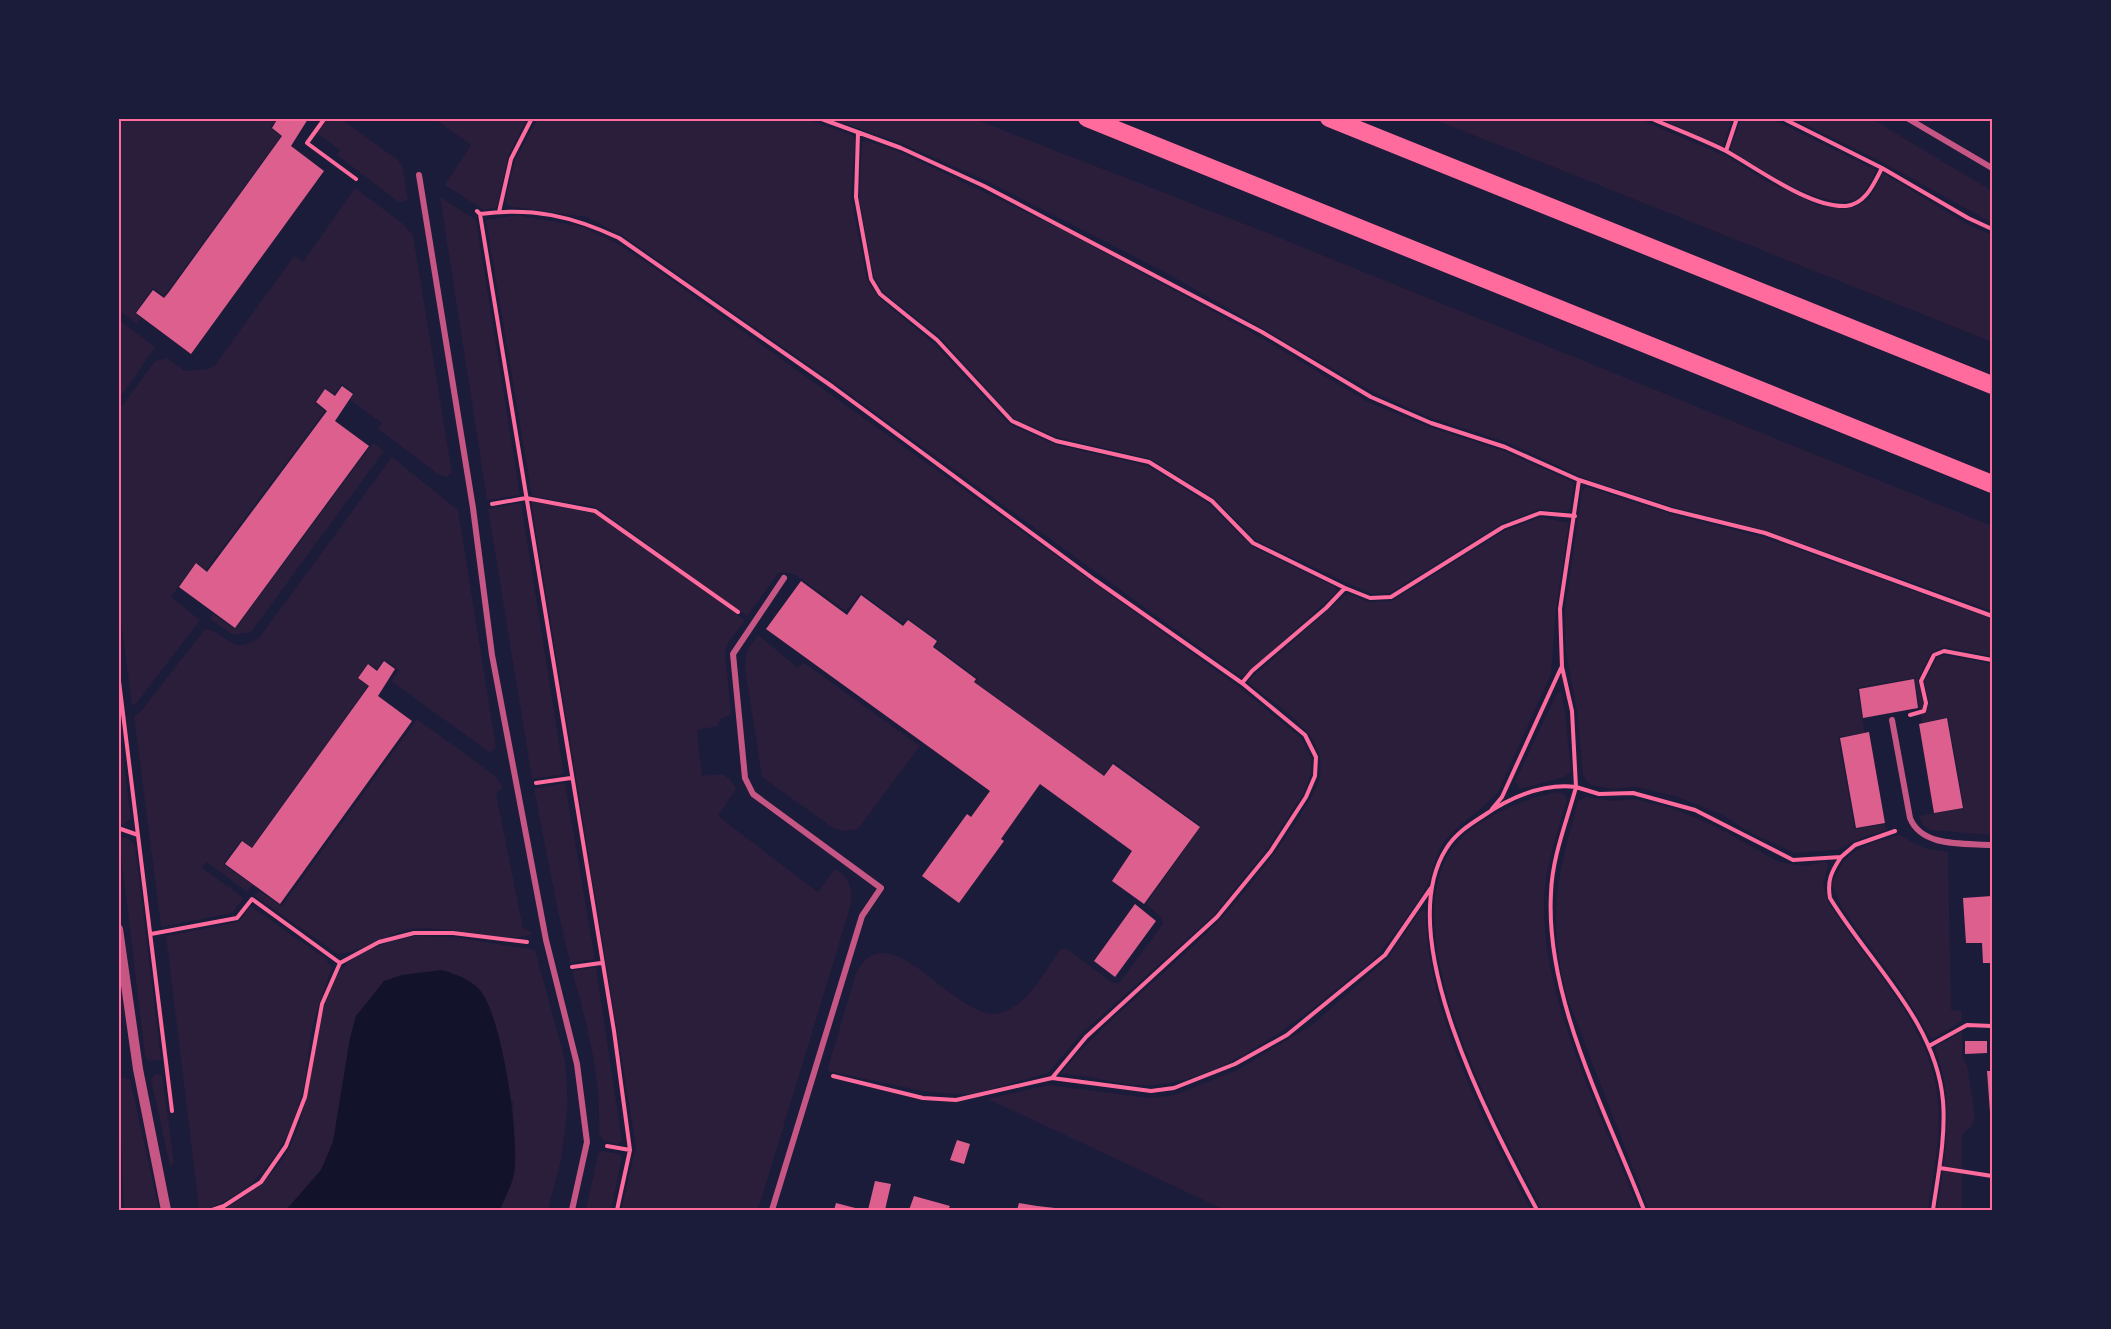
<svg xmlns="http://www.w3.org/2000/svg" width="2111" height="1329" viewBox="0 0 2111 1329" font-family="Spectral,serif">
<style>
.green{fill:#2a1e3b}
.water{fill:#12122b}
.building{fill:#dd5f8e}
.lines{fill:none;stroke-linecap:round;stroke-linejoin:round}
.path{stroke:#ff6b9d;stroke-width:4}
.minor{stroke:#c65784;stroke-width:6}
.tertiary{stroke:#c65784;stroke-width:10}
.motorway{stroke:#ff6b9d;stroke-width:18}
.neatline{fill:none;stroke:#ff6b9d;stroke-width:2}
</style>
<rect width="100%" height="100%" fill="#1b1b3a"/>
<!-- green -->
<path class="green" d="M119,118L277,119L270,128L281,136L164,296L153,288L135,313L141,318L137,324L119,311Z
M538,118L805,119L852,135L855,140L851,197L867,280L878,297L934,344L1009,424L1056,445L1148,466L1209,504L1251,546L1335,587L1337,592L1244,676L1238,675L836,384L622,235L586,217L508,206L505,200L515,160Z
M328,119H341L398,160L402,165L408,200L399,202L337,155L340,150L317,133Z
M435,119H527L508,157L497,207L484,210L445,185L471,145Z
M833,119H974L1265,232L1992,526V611L1767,531L1673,507L1584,478L1506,442L1431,418L1373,392L1170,275L987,181L903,144Z
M1433,119H1639L1728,157L1764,180L1820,206L1847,209L1859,205L1870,198L1883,173L1967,224L1992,235V342Z
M1660,119H1732L1723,146Z
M1741,119H1772L1876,170C1872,179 1867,191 1859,197C1830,216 1755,166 1730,150Z
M1794,119H1872L1992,191V223L1884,163Z
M865,140L900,152L1063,230L1260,337L1368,402L1429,427L1503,451L1574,482L1570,509L1565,512L1540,509L1501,524L1390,593L1371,594L1257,541L1214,498L1151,459L1057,437L1013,418L940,337L883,292L874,277L859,198L862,142Z
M355,188L402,223L413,235L452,473L447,477L439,475L378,429L382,423L350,400L354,393L342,384L334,394L325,388L314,403L325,411L206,570L196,562L171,597L200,620L136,704L132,706L118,598L119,410L155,361L167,358L185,371L209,369L215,365L294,256L303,262Z
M440,197L476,220L520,495L487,500Z
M517,215L583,227L616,243L656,269L1239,687L1301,738L1311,758V774L1302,796L1268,848L1214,915L1081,1034L1048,1073L974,1094H954L923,1091L827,1071L856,973C891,906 959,1030 1004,1012C1030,1002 1045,970 1061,949H1067L1113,983H1119L1163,924L1162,918L1146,904L1201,826L1114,762L1103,775L975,682L978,678L935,647L939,641L907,618L902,623L861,593L846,611L794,574L779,572L747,616L596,507L532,496L486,220Z
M119,320L155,347L119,399Z
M373,443L384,451L251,632L233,635L210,619L213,614L235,629Z
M392,457L458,510L496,747L491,753L485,749L391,681L399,670L384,659L377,669L368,663L357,678L368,686L252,847L241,840L223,864L253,885L247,892L207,862L202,868L244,898L232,913L161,927L134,716L141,711L205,629C229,632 228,657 259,638Z
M1587,487L1671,514L1766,538L1992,619V656L1943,647L1931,653L1918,680L1924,703L1922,708L1920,709L1914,678L1857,688L1865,733L1838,737L1855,829L1885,824L1887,830L1864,837L1837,850L1795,853L1753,834L1722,815L1675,796L1635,787L1613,789L1590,785L1583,775L1577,711L1566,653L1565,610L1582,491Z
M531,501L594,513L745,620L728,643L725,653L731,714L721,719L718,726L697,730L702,776L722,774L731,780L736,789L718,816L818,892L834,870H838C857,886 852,900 846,921L758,1210H621L636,1147Z
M521,503L564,774L532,779L488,509Z
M1541,517L1569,523L1556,608L1551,674L1498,792C1481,812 1457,823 1442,845C1434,858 1433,874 1426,887C1419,902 1393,936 1382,950C1372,963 1356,973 1344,983C1293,1025 1224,1079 1155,1085C1123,1088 1092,1074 1060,1074C1108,1017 1166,974 1218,922C1241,899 1315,805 1320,776C1321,771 1320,763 1320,758C1316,729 1270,700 1249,683V680L1344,596L1349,594L1369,602L1392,601L1504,531Z
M758,635L798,668L803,662L920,746L858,829L843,831L833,828L762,777L745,669L747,650Z
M1944,655L1992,664V835L1930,830L1923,825L1919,816L1964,808L1948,717L1922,723L1921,715L1926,713L1929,703L1924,682L1937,658Z
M1561,691L1565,712L1571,772L1564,777L1520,789L1515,782L1557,693Z
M417,719L494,775L503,787L496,793L523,928L531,932L532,935C496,944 451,924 412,929C388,933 356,954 338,954L255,896L259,891L282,906Z
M119,729L131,818L123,825L118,823Z
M565,783L595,959L570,963L557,907L534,789Z
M1557,792L1563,793L1567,799C1559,828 1548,858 1545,888C1535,988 1603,1118 1639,1210H1543C1500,1131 1396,940 1449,854C1470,820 1520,800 1557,792Z
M1586,797L1613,801L1633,799L1672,808L1715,826L1779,862L1804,866L1826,861L1828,865L1823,885L1827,900C1865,964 1932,1023 1938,1102C1941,1137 1933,1176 1928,1210H1649L1567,997C1547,917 1557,878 1578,801Z
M1899,835L1924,848L1948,852L1951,1010L1962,1011V1021L1934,1038L1930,1037L1905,995L1842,908L1832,885C1845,848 1865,845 1899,835Z
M119,837L127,838L135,845L161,1060L149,1061L145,1055Z
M250,906L325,958L332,968C324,988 317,1008 312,1029C308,1051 307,1075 301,1097C287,1149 256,1194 203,1210L199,1208L166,936L239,922Z
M1426,910C1424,1007 1486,1126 1531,1210H1225L988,1099L1049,1085L1150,1098L1175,1095L1239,1069L1312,1025L1388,958L1420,911Z
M415,936L453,937L535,950L565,1060L568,1104L561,1160L548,1210H499L514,1174L513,1101L356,1016C342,1065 346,1123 322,1168C313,1183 298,1197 286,1210H222C310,1164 302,1105 321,1021C325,1004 331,980 344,967C361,949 391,941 415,936Z
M596,967L622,1141L618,1144L604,1141L599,1135C601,1076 588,1028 572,971Z
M1962,1032V1057L1967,1065L1975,1116L1973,1124L1962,1135V1210H1937C1945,1158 1956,1101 1935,1050L1938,1045Z
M155,1074L162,1075L174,1163L170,1166L151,1079Z
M119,1077L130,1079L159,1210H124Z
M602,1151L620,1154L622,1158L611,1210H586L598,1154Z"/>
<!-- water -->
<path class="water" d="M442,970C455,974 470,979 479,989C502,1013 520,1140 514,1174C512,1185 505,1197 501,1208L286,1210L321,1170L333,1142L350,1038L356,1016L384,981L402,975Z"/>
<!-- building -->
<path class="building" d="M278,118L290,121L292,118L308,119L291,146L324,171L191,354L136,313L153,290L164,298L169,292L282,136L272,128Z
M342,386L353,394L335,421L369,446L235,628L179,587L196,563L207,572L327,411L316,402L325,389L335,396Z
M801,581L847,615L861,595L903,626L908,620L937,641L933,647L976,679L974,682L1104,776L1113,764L1200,827L1144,904L1112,881L1132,851L1040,784L1001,839L1004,841L959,903L922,876L967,814L971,817L990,791L766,629Z
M384,661L395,669L378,696L412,721L280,904L225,864L242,841L252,848L369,686L358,678L368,664L377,671Z
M1914,679L1918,708L1863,718L1859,689Z
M1947,718L1963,808L1934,813L1919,724Z
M1869,732L1885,823L1856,828L1840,738Z
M1992,896V963H1983L1982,943H1966L1963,898Z
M1135,904L1156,921L1115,977L1094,961Z
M1965,1041H1987V1053L1965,1054Z
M1987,1071H1992V1112H1990Z
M957,1140L970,1144L964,1164L950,1160Z
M875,1181L891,1184L885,1210H868Z
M914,1196L950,1206L948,1210H909Z
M836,1203L863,1210H834Z
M1019,1203L1037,1206L1055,1208L1017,1210Z"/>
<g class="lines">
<!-- path -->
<path class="path" d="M325,118L307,143L356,179
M819,118L901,148L984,186L1262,332L1371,397L1431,423L1505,447L1579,480L1671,510L1765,533L1992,616
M1650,118C1675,129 1702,139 1726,151C1757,168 1810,208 1846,206C1866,204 1874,183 1882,168
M1782,118L1882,168L1968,218L1992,229
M858,133L856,197L871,279L880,294L937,340L1012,421L1056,441L1149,462L1212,501L1253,543L1345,588
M1726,151L1737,118
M477,211L480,214L614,1031L630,1150L617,1210
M499,212L511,159L532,118
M480,214C532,207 572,216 619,238L833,387L1095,580L1242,683L1305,735L1316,757L1315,776L1306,797L1271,851L1217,917L1086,1037L1052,1078L1151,1091L1174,1088L1235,1064L1287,1035L1385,955L1431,888
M492,504L526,498L595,511L738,612
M118,673L172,1111
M1242,683L1252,671L1326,608L1345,588L1370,598L1391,597L1503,527L1540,513L1575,516
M1910,715L1924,711L1926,703L1921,681L1934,655L1944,651L1992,660
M536,783L571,778
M1492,809L1502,797L1561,668
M118,828L138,835
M1841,857L1855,845L1895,831
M151,934L237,918L252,899L340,963
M572,967L601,963
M1929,1046L1967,1025L1992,1026
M833,1076L923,1098L956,1100L1052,1078
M607,1146L630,1150
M1940,1168L1992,1176
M212,1210L224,1206L261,1182L286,1146L305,1097L322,1004L340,963L379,942L414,933H453L527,942
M1537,1210C1494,1129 1390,938 1446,849C1455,834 1469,825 1483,816C1511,797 1543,783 1576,787L1572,711L1562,667L1560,609L1579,480
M1644,1210C1607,1113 1545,999 1551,893C1552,857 1567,821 1576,787L1599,794L1633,793L1695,810L1793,860L1841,857C1831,872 1827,881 1830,898C1870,964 1936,1021 1943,1101C1946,1136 1938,1175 1933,1210"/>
<!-- minor -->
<path class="minor" d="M1907,118L1992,168
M419,175L473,508L492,655L546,940L577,1064L587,1142L572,1210
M1892,720L1910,818C1922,848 1965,843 1992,845
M772,1210L862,916L881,888L753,794L745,778L733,654L784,578"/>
<!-- tertiary -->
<path class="tertiary" d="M118,929L138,1069L166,1210"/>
<!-- motorway -->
<path class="motorway" d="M1087,118L1992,484
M1329,118L1992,385"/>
</g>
<!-- border -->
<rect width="2111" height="1329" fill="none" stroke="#1b1b3a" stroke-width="240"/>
<rect x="120" y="120" width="1871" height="1089" class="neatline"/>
</svg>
